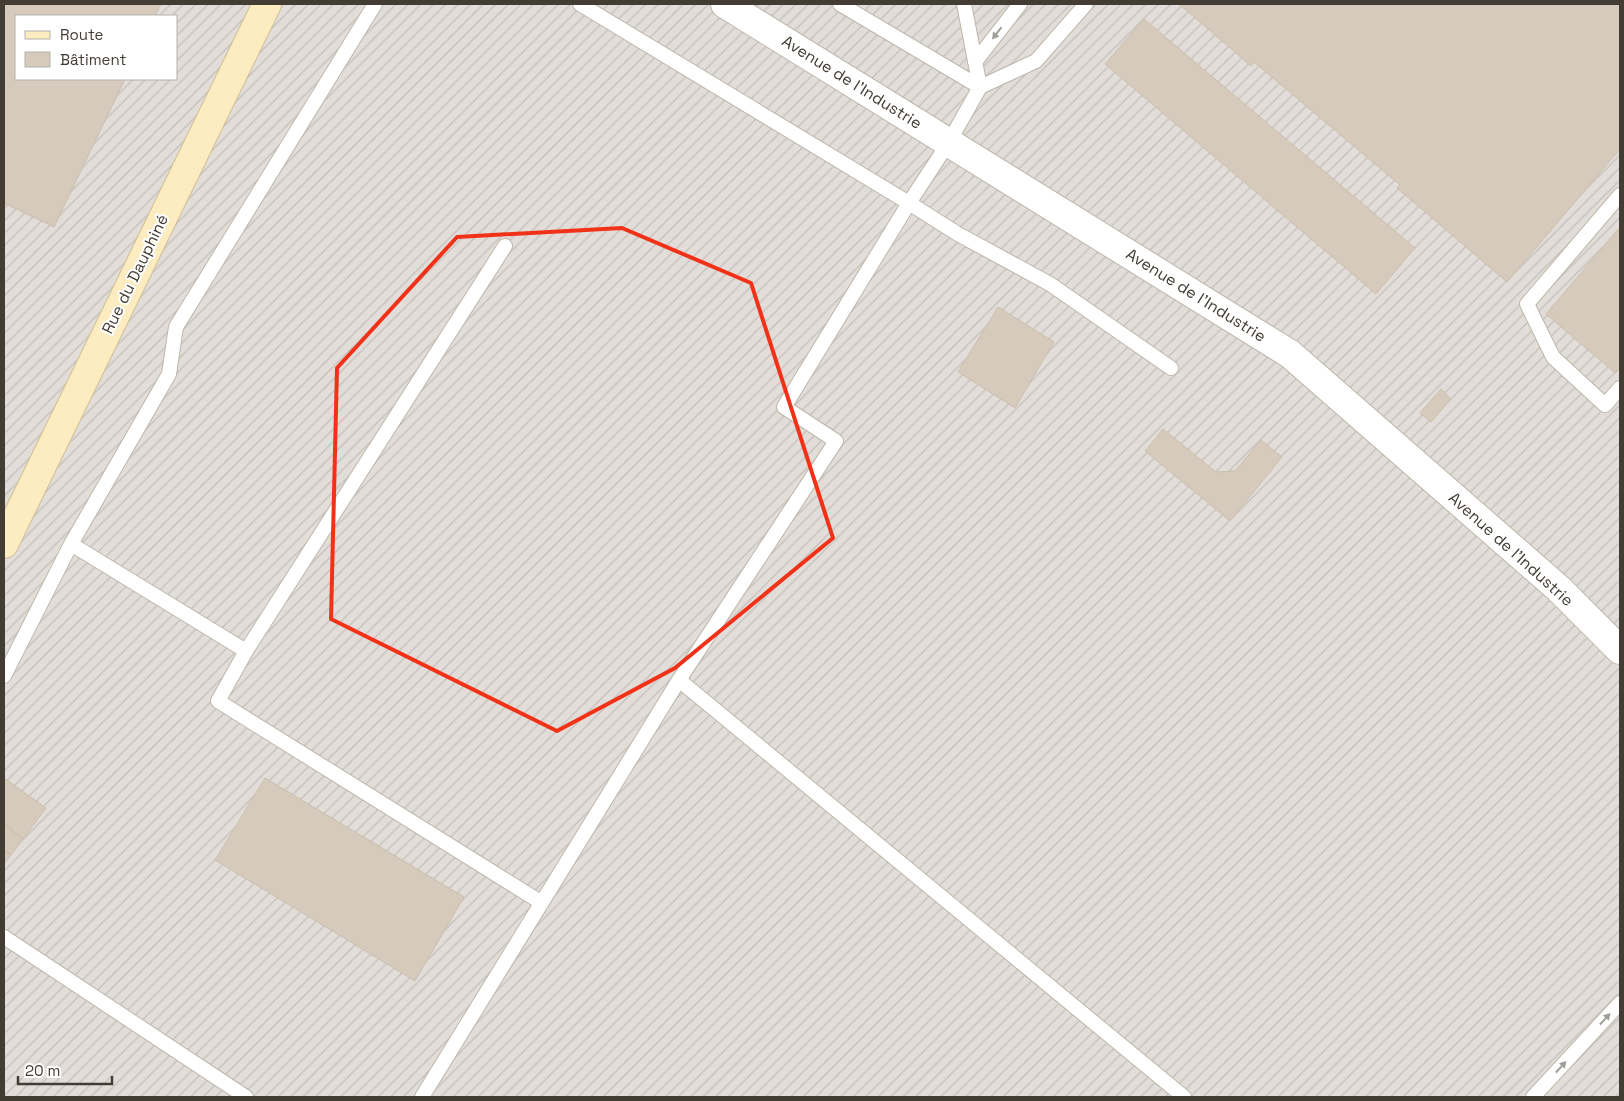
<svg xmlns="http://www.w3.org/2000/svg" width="1624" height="1101" viewBox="0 0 1624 1101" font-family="'Space Grotesk',sans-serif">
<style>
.industrial{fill:url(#industrial-furrows);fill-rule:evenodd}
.building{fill:#d5cabb;stroke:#ccbfac}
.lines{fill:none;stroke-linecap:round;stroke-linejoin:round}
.service-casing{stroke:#beb6a9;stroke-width:16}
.tertiary-casing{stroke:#beb6a9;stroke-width:30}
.secondary-casing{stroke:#d0be93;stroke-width:30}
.service{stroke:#fff;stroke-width:14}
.tertiary{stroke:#fff;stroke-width:28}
.secondary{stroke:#fcecc0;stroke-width:28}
.oneway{fill:#a09e99}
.marked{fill:none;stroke:#f23218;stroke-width:4;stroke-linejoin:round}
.labels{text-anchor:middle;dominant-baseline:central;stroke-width:4;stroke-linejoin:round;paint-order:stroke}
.street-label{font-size:16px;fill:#423c33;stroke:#fff}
</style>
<defs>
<pattern id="industrial-furrows" width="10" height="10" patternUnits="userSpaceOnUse" patternTransform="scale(1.25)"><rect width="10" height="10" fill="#e2ddd8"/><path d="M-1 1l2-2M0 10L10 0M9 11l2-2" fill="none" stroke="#c3bfba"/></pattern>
</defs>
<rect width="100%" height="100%" fill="#f1ece2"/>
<!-- industrial -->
<path class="industrial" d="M4,4H1620V1097H4ZM16,16H176V79H16Z"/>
<!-- building -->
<path class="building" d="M4,4H161L155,16H16V79H125L54,227L4,203Z
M1179,4H1620V149L1507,282L1397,188L1400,185L1254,62L1251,66Z
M1144,19L1415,248L1376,294L1105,64Z
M1620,227V367L1615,373L1546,314Z
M998,307L1054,342L1015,408L958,372Z
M1441,389L1451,399L1431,422L1420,413Z
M1163,429L1216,472L1235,471L1261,440L1282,457L1230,521L1145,451Z
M4,778L46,808L23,839L4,824Z
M265,778L464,897L415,981L215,860Z
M4,824L23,839L11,855L4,849Z
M4,849L11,855L4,864Z"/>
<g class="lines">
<!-- service casing -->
<g class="service-casing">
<path id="service" d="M580,4L909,203L949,142L980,87L1036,61L1086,4
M840,4L980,87
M964,4L980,87
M975,62L1020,4
M1620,195L1527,304L1553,357L1605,405L1620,388
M71,544L169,374L176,327L375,4
M246,651L505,246
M4,676L71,544L246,651L218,701L542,903
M679,680L1184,1097
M4,937L246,1097
M422,1097L679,680L836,441L784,407L909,203L958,234L1050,284L1171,368
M1533,1097L1620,1003"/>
</g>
<!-- tertiary casing -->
<g class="tertiary-casing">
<path id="tertiary" d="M725,4L1290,354L1559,589L1620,650"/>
</g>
<!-- secondary casing -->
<g class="secondary-casing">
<path id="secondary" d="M4,544L267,4"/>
</g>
<!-- service -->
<use href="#service" class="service"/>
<!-- tertiary -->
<use href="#tertiary" class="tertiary"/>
<!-- secondary -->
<use href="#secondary" class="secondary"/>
</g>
<!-- one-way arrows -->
<defs><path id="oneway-solid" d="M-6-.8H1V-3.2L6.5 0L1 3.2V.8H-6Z" transform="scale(1.25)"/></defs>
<g class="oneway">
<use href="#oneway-solid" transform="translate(997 33) rotate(128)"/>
<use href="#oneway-solid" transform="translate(1605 1019) rotate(-47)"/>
<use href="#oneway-solid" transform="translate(1561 1067) rotate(-47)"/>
</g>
<!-- marked area -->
<path class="marked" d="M622,228L751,283L833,538L675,668L557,731L331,619L337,368L457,237Z"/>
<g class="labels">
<!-- street labels -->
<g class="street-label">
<text transform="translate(852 82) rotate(32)">Avenue de l'Industrie</text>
<text transform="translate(135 274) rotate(-64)">Rue du Dauphiné</text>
<text transform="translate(1196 295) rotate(32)">Avenue de l'Industrie</text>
<text transform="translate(1511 549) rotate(42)">Avenue de l'Industrie</text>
</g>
</g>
<!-- border -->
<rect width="1624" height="1101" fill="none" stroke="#423c33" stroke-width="10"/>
<!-- legend -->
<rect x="15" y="15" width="162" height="65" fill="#ffffff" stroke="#b3b1ad"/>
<rect x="25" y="31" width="25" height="8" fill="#fcecc0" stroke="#b3b1ad"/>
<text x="60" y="40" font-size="15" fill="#423c33">Route</text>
<rect x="25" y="52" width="25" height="15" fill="#d5cabb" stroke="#b3b1ad"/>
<text x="60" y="65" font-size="15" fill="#423c33">Bâtiment</text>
<!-- scale -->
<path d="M18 1076v8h94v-8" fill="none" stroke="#423c33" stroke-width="2.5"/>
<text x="25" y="1076" font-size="15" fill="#423c33" stroke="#ffffff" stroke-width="4" paint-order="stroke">20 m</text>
</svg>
